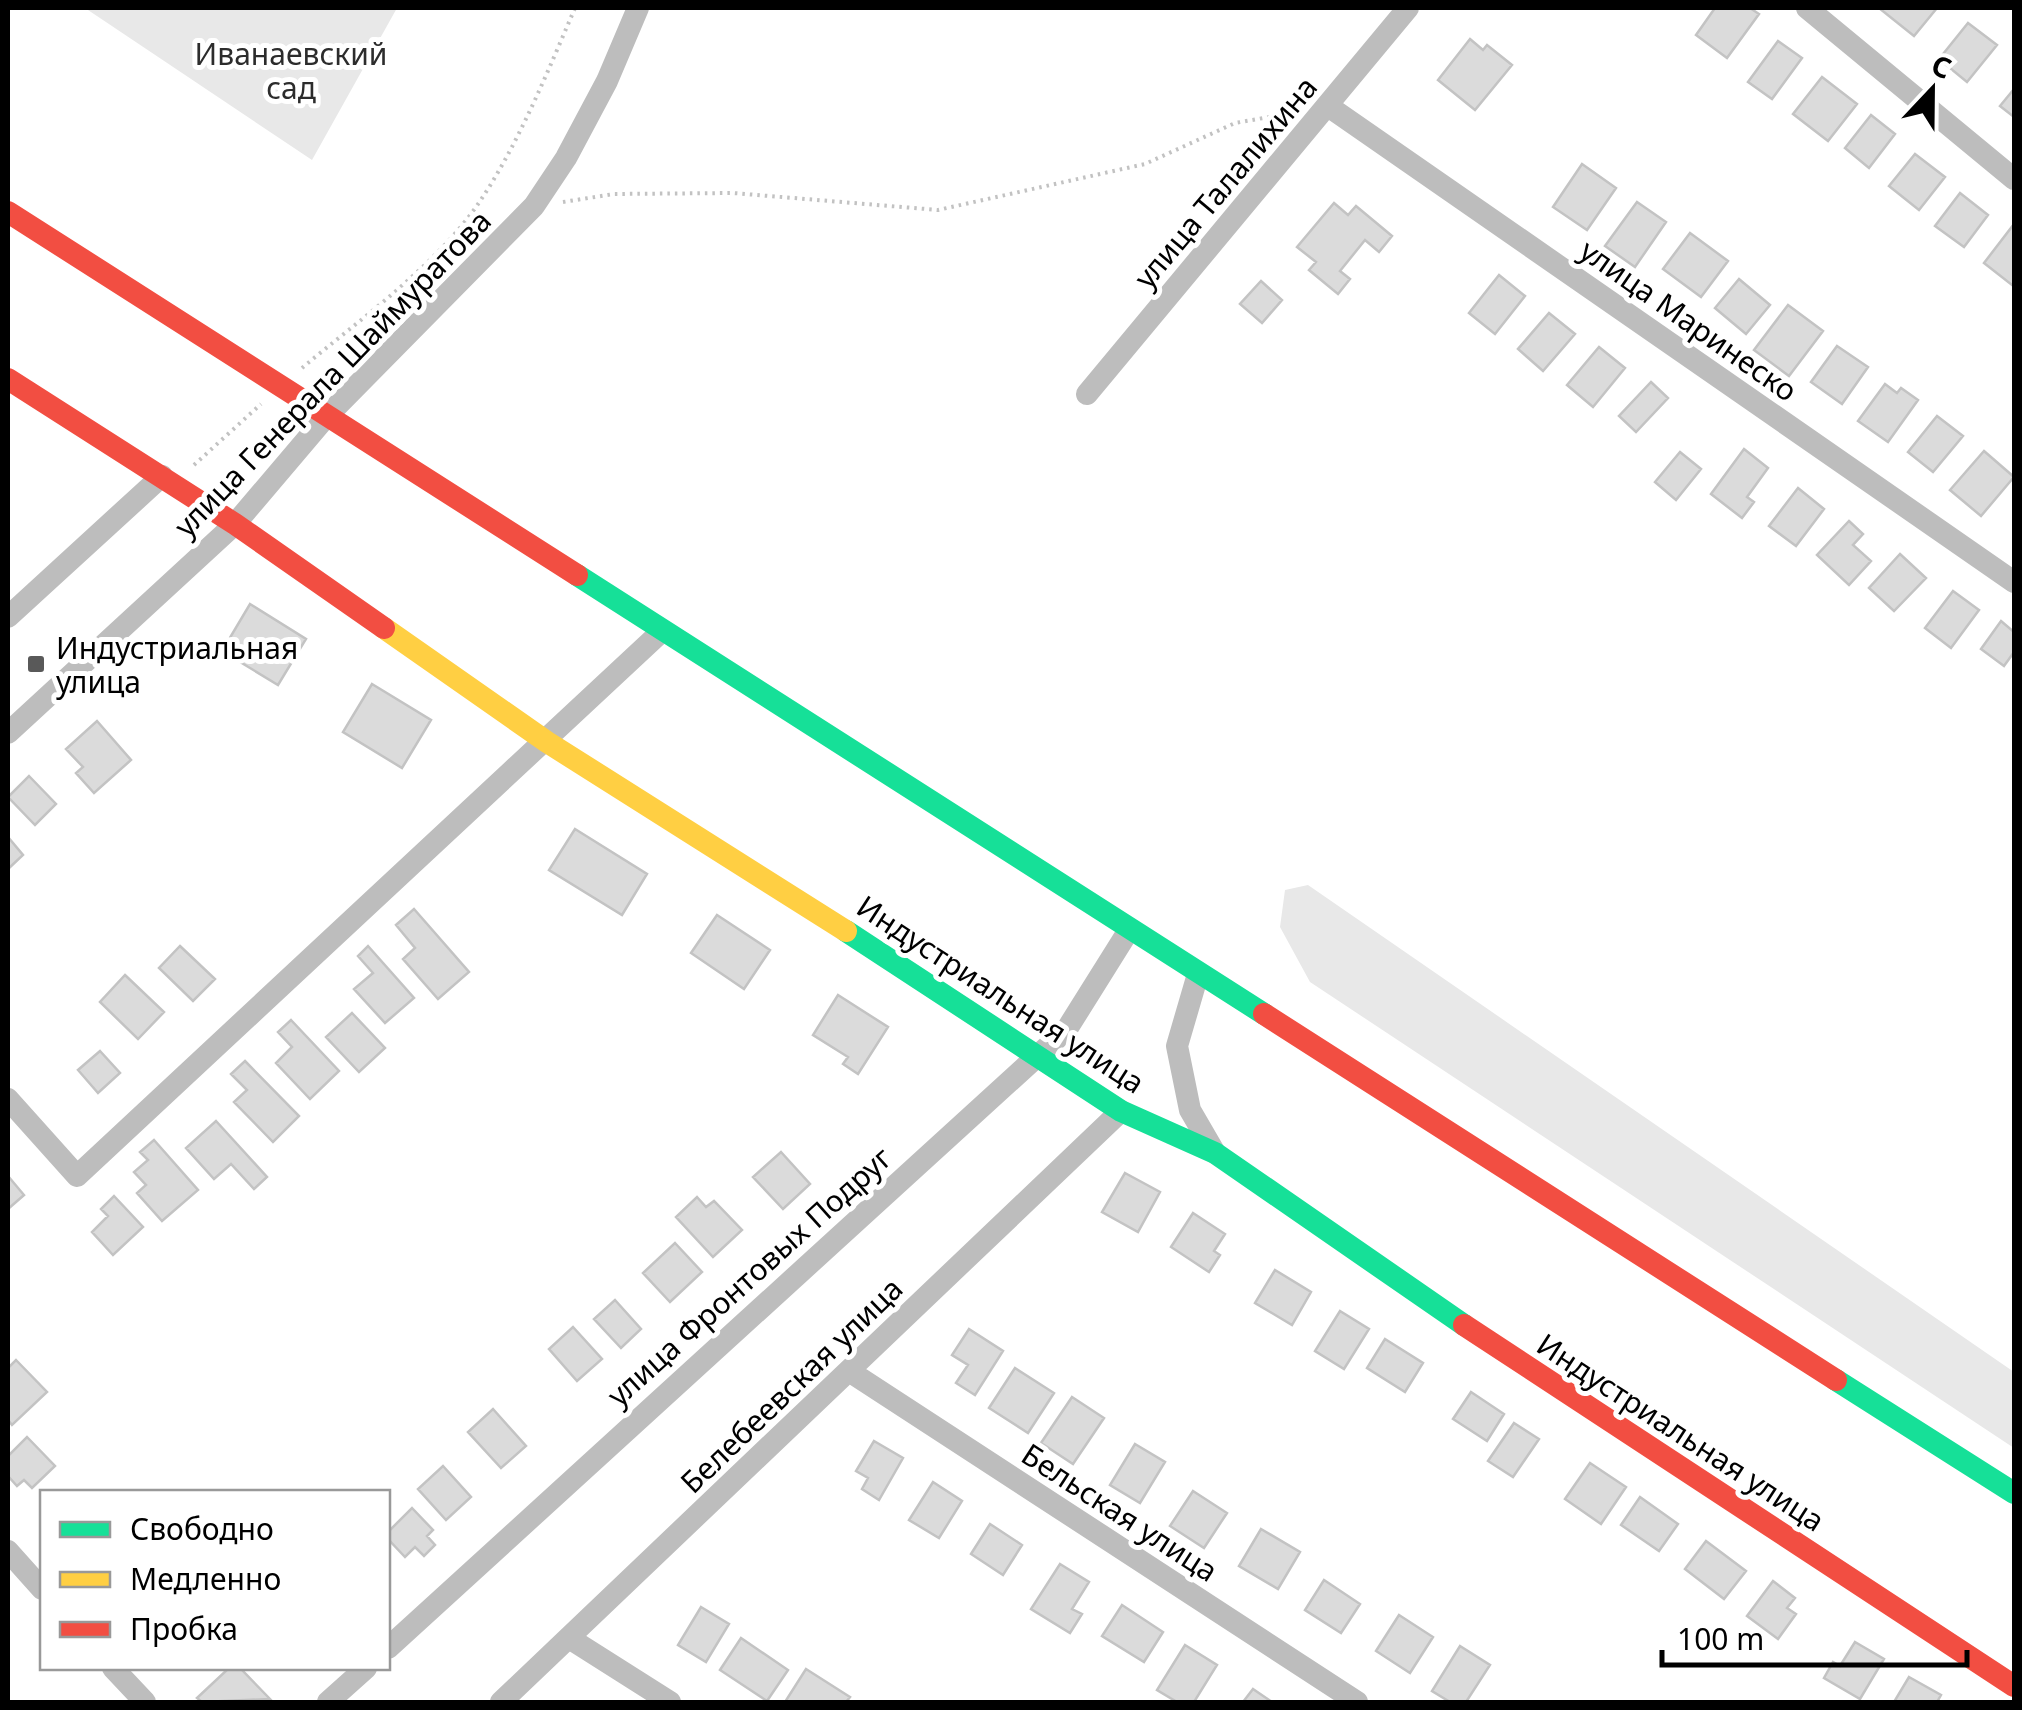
<svg xmlns="http://www.w3.org/2000/svg" width="2022" height="1710" viewBox="0 0 2022 1710" font-family="'Noto Sans',sans-serif">
<style>
.green{fill:#e8e8e8}
.building{fill:#dbdbdb;stroke:#c3c3c3;stroke-width:2.5}
.lines{fill:none;stroke-linecap:round;stroke-linejoin:round}
.path{stroke:#c2c2c2;stroke-width:4;stroke-dasharray:2.5 5;stroke-linecap:butt}
.street{stroke:#bdbdbd;stroke-width:22}
.fast{stroke:#16e098;stroke-width:22}
.slow{stroke:#ffcf43;stroke-width:22}
.jam{stroke:#f24e42;stroke-width:22}
.poi-dot{fill:#595959;stroke:#fff;stroke-width:4}
.labels{text-anchor:middle;dominant-baseline:central;stroke-width:10;stroke-linejoin:round;paint-order:stroke}
.park-label{font-size:30px;fill:#2c2c2c;stroke:#fff}
.street-label{font-size:30px;fill:#000;stroke:#fff}
.poi-label{font-size:30px;fill:#000;stroke:#fff;text-anchor:start}
</style>
<rect width="100%" height="100%" fill="#fff"/>
<!-- green -->
<path class="green" d="M85,8H397L312,160Z
M1308,885L2014,1372V1448L1310,982L1280,927L1285,890Z"/>
<!-- building -->
<path class="building" d="M1715,8H1750L1759,14L1727,58L1696,35Z
M1879,8H1937L1914,36Z
M1968,23L1997,45L1967,82L1939,59Z
M1470,39L1483,50L1487,45L1512,65L1475,110L1438,80Z
M1778,41L1802,58L1772,99L1748,82Z
M1822,77L1857,104L1828,141L1793,114Z
M2014,89V117L2000,106Z
M1871,115L1895,134L1869,168L1845,148Z
M1915,154L1945,177L1919,210L1889,186Z
M1582,164L1616,188L1587,230L1553,207Z
M1960,193L1988,215L1964,247L1935,226Z
M1637,202L1666,222L1635,267L1605,246Z
M1334,203L1348,215L1356,206L1392,236L1379,252L1365,240L1340,271L1350,279L1338,294L1309,270L1316,262L1297,247Z
M2014,224V282L2012,285L1984,263Z
M1690,233L1728,261L1701,297L1663,269Z
M1499,275L1525,296L1495,334L1469,313Z
M1739,279L1770,305L1746,334L1715,308Z
M1261,281L1282,300L1262,323L1240,304Z
M1788,305L1823,331L1789,376L1754,350Z
M1549,313L1575,334L1543,371L1518,349Z
M1837,346L1868,367L1842,404L1811,382Z
M1599,347L1625,368L1593,407L1567,385Z
M1651,382L1668,398L1636,432L1619,416Z
M1885,384L1897,393L1901,388L1918,400L1888,442L1858,421Z
M1937,416L1963,436L1933,472L1908,452Z
M1744,449L1768,468L1747,497L1754,502L1742,518L1711,494Z
M1984,451L2014,477L1981,516L1950,490Z
M1680,452L1701,469L1676,500L1655,482Z
M1798,488L1824,509L1796,546L1769,526Z
M1849,521L1863,534L1853,545L1871,561L1849,585L1817,555Z
M1900,554L1926,578L1894,611L1869,588Z
M1953,591L1979,610L1951,648L1925,628Z
M250,604L306,639L278,685L222,651Z
M2001,621L2014,632V652L2004,666L1981,649Z
M372,684L431,720L402,768L343,732Z
M97,721L131,760L94,793L76,773L83,767L66,749Z
M29,776L56,804L35,825L8,797Z
M575,829L647,874L622,915L549,870Z
M8,837L23,855L8,869Z
M414,909L469,972L438,999L403,959L415,948L396,925Z
M717,915L770,950L744,989L691,953Z
M180,946L215,979L193,1001L159,968Z
M368,946L414,998L385,1023L354,989L373,973L358,956Z
M125,975L164,1012L138,1039L100,1002Z
M838,995L888,1027L858,1074L843,1064L848,1057L813,1035Z
M352,1013L385,1048L359,1072L326,1037Z
M291,1020L339,1071L310,1099L276,1063L292,1047L278,1032Z
M100,1051L120,1073L98,1093L78,1070Z
M245,1061L299,1116L273,1142L234,1102L247,1090L231,1074Z
M216,1121L267,1177L254,1189L231,1164L214,1179L186,1148Z
M154,1140L198,1190L162,1221L137,1193L146,1185L134,1172L148,1160L140,1152Z
M781,1152L810,1184L783,1209L753,1177Z
M1125,1173L1160,1192L1138,1232L1102,1212Z
M8,1176L24,1195L8,1209Z
M114,1196L143,1227L113,1255L92,1232L108,1216L101,1209Z
M697,1197L706,1207L714,1201L742,1230L713,1257L676,1217Z
M1193,1213L1225,1234L1214,1251L1220,1255L1209,1272L1171,1247Z
M675,1243L702,1272L670,1302L643,1273Z
M1275,1270L1311,1292L1292,1325L1255,1303Z
M615,1300L641,1329L621,1348L594,1319Z
M1340,1311L1369,1329L1344,1369L1315,1351Z
M573,1327L602,1359L577,1381L549,1349Z
M969,1329L1003,1351L975,1395L956,1383L968,1365L952,1355Z
M1385,1339L1423,1363L1405,1392L1367,1368Z
M16,1360L47,1392L12,1425L8,1420V1368Z
M1015,1368L1054,1393L1028,1433L989,1408Z
M1471,1392L1504,1414L1487,1441L1453,1419Z
M1072,1397L1104,1418L1073,1464L1041,1443Z
M493,1409L526,1446L501,1468L468,1432Z
M1514,1423L1539,1439L1513,1477L1488,1461Z
M27,1437L55,1466L32,1488L24,1480L17,1486L8,1476V1456Z
M874,1441L903,1458L879,1500L862,1489L868,1478L856,1471Z
M1135,1444L1165,1462L1140,1503L1110,1485Z
M1590,1463L1626,1487L1601,1524L1565,1499Z
M443,1466L471,1497L446,1520L418,1489Z
M933,1482L962,1501L939,1538L909,1520Z
M1193,1491L1227,1513L1204,1548L1170,1526Z
M1640,1497L1678,1524L1659,1551L1621,1525Z
M412,1508L433,1530L427,1536L435,1545L424,1556L415,1547L405,1557L388,1539V1532Z
M990,1524L1022,1545L1003,1575L971,1554Z
M1261,1529L1300,1552L1278,1589L1239,1566Z
M1706,1541L1746,1571L1724,1599L1685,1569Z
M1060,1564L1089,1582L1072,1609L1082,1614L1070,1633L1031,1609Z
M1324,1580L1360,1604L1341,1633L1305,1610Z
M1773,1581L1795,1598L1787,1608L1796,1614L1778,1639L1747,1616Z
M1122,1605L1163,1632L1144,1662L1102,1636Z
M701,1607L729,1624L706,1662L678,1645Z
M1399,1615L1433,1637L1410,1673L1376,1651Z
M741,1638L788,1670L767,1701L720,1670Z
M1855,1642L1884,1659L1860,1699L1824,1678L1833,1662L1840,1666Z
M1185,1645L1217,1665L1194,1702H1177L1157,1690Z
M1460,1646L1490,1665L1466,1702H1450L1432,1691Z
M229,1668H240L270,1699L202,1702L197,1698Z
M806,1669L850,1697L846,1702H785Z
M1909,1677L1941,1695L1937,1702H1894Z
M1253,1689L1272,1702H1243Z"/>
<g class="lines">
<!-- path -->
<path class="path" d="M563,202L614,194L733,193L938,210L1145,164L1235,123L1292,113
M302,368C359,320 433,268 476,207C517,148 547,73 575,8
M194,465L261,404"/>
<!-- street -->
<path class="street" d="M1807,8L2014,179
M1328,106L2014,582
M1087,394L1408,8
M8,617L162,476
M8,733L235,524L325,418L534,206L566,158L607,81L638,8
M1198,974L1177,1046L1190,1110L1215,1153
M8,1099L77,1176L661,632
M849,1371L1357,1702
M8,1551L42,1589
M569,1638L670,1702
M388,1648L1067,1029L1129,930
M113,1668L145,1702
M328,1702L366,1668
M501,1702L1121,1111"/>
<!-- fast -->
<path class="fast" d="M577,575L1264,1014
M846,931L1121,1111L1215,1153L1464,1325
M1836,1380L2014,1493"/>
<!-- slow -->
<path class="slow" d="M384,628L547,742L846,931"/>
<!-- jam -->
<path class="jam" d="M8,212L577,575
M8,379L235,524L384,628
M1264,1014L1836,1380
M1464,1325L2014,1686"/>
</g>
<!-- markers -->
<rect class="poi-dot" x="26" y="654" width="20" height="20" rx="5"/>
<g class="labels">
<!-- park labels -->
<g class="park-label">
<text x="291" y="53">Иванаевский<tspan x="291" dy="34">сад</tspan></text>
</g>
<!-- street labels -->
<g class="street-label">
<text transform="translate(1225 182) rotate(-50)">улица Талалихина</text>
<text transform="translate(1689 320) rotate(35)">улица Маринеско</text>
<text transform="translate(332 373) rotate(-46)">улица Генерала Шаймуратова</text>
<text transform="translate(1001 994) rotate(33)">Индустриальная улица</text>
<text transform="translate(749 1276) rotate(-42)">улица Фронтовых Подруг</text>
<text transform="translate(791 1385) rotate(-44)">Белебеевская улица</text>
<text transform="translate(1681 1432) rotate(33)">Индустриальная улица</text>
<text transform="translate(1120 1512) rotate(33)">Бельская улица</text>
</g>
<!-- poi labels -->
<g class="poi-label">
<text x="56" y="647">Индустриальная<tspan x="56" dy="34">улица</tspan></text>
</g>
</g>
<!-- border -->
<rect width="2022" height="1710" fill="none" stroke="#000000" stroke-width="20"/>
<!-- legend -->
<rect x="40" y="1490" width="350" height="180" fill="#ffffff" stroke="#999999" stroke-width="2.5"/>
<rect x="60" y="1522" width="50" height="15" fill="#16e098" stroke="#999999" stroke-width="2.5"/>
<text x="130" y="1540" font-size="30" fill="#000000">Свободно</text>
<rect x="60" y="1572" width="50" height="15" fill="#ffcf43" stroke="#999999" stroke-width="2.5"/>
<text x="130" y="1590" font-size="30" fill="#000000">Медленно</text>
<rect x="60" y="1622" width="50" height="15" fill="#f24e42" stroke="#999999" stroke-width="2.5"/>
<text x="130" y="1640" font-size="30" fill="#000000">Пробка</text>
<!-- north arrow -->
<g transform="translate(1932 90) rotate(22)" stroke="#ffffff" stroke-width="8" paint-order="stroke">
<path d="M0-8L18 38L0 25L-18 38Z" fill="#000000"/>
<text y="-15" font-size="28" font-weight="bold" text-anchor="middle" fill="#000000">С</text>
</g>
<!-- scale -->
<path d="M1662 1650v15h305v-15" fill="none" stroke="#000000" stroke-width="5"/>
<text x="1677" y="1650" font-size="30" fill="#000000" stroke="#ffffff" stroke-width="8" paint-order="stroke">100 m</text>
</svg>
